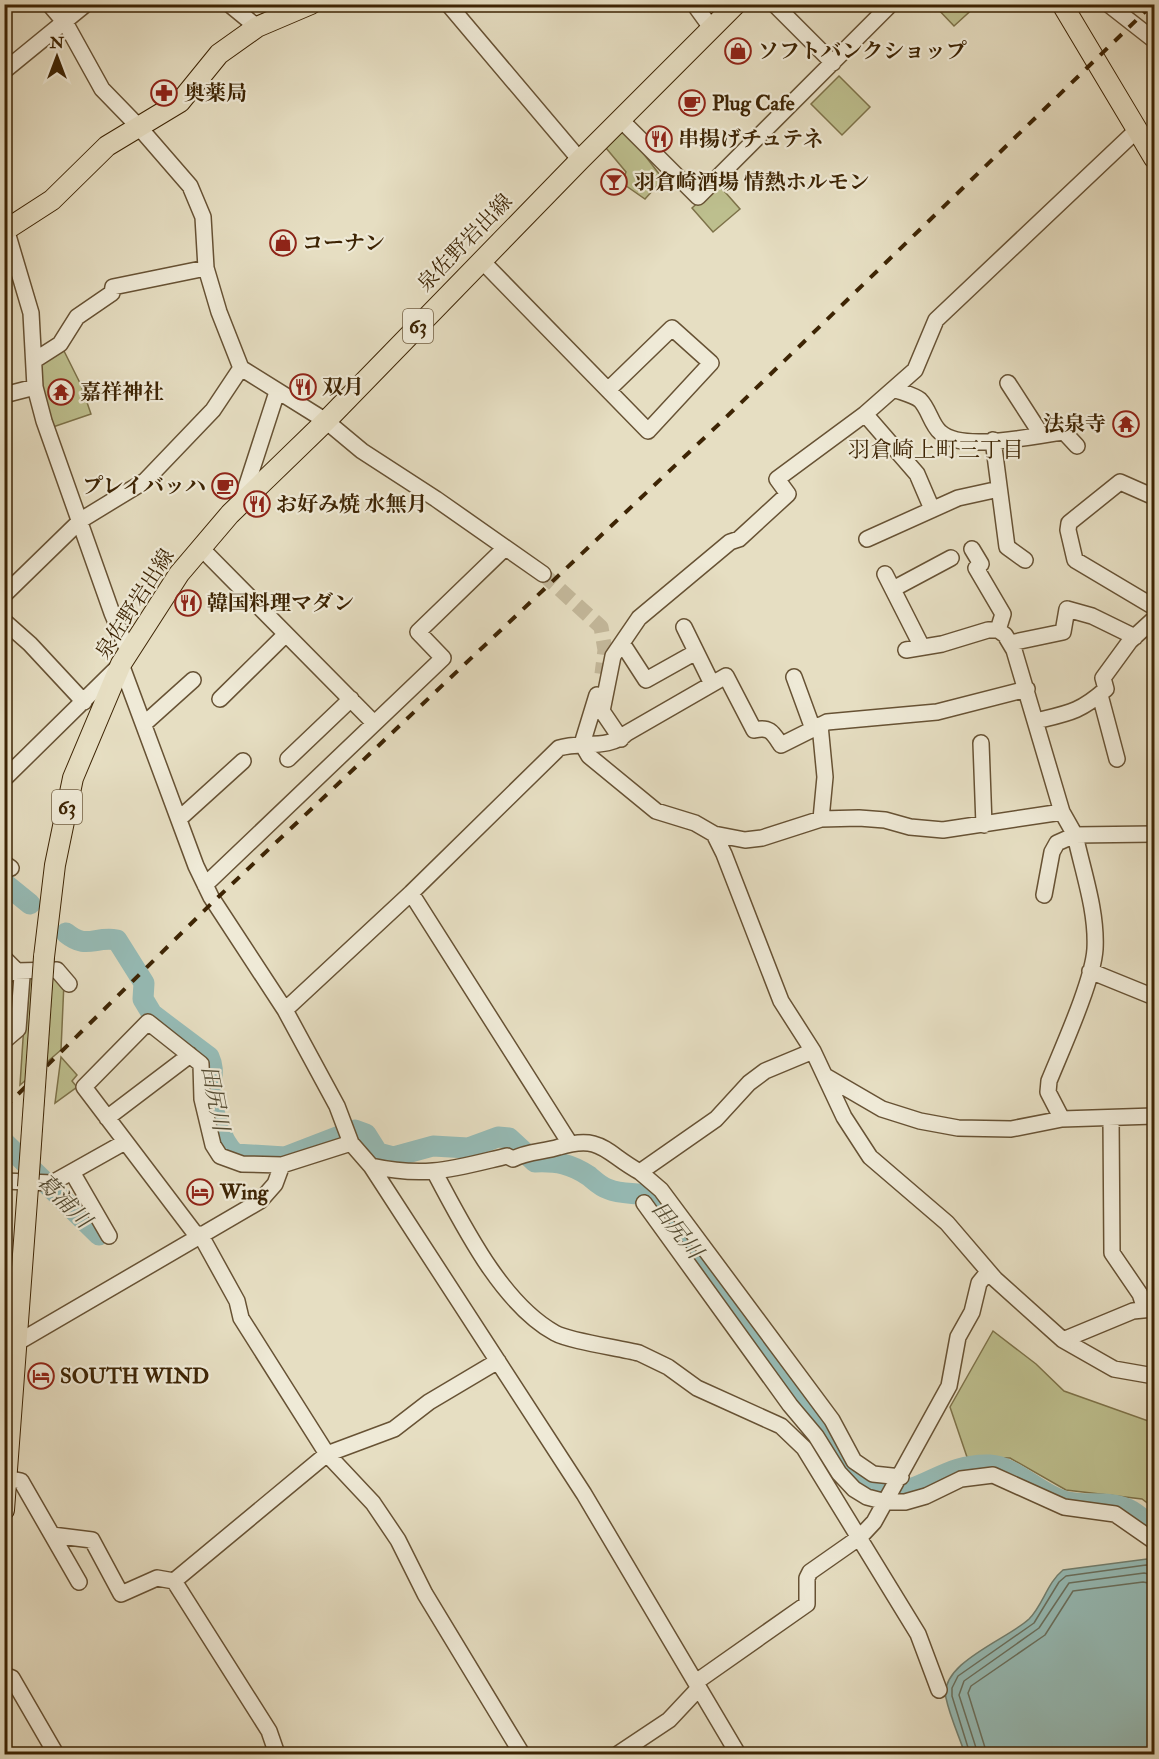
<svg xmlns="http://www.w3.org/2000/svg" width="1159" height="1759" viewBox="0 0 1159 1759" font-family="'IM FELL Double Pica','Noto Serif JP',serif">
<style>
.green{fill:#bdbf8e;stroke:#7d7249;stroke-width:1.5}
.water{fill:#96bcb7;stroke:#727f6f;stroke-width:1.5}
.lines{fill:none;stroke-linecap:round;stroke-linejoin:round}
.shore{stroke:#6a705e;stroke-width:1.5}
.river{stroke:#96bcb7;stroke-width:21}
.minor-tunnel{stroke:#c4b99c;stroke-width:15;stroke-dasharray:15 8;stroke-linecap:butt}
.minor-casing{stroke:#675234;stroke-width:18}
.major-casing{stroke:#3d2404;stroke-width:22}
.minor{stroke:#efead7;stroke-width:15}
.major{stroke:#e6dec2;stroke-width:20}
.rail{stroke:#3d2404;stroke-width:4;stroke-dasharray:10 10;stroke-linecap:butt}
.major-bridge-casing{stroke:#3d2404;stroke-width:22;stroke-linecap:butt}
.major-bridge{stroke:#e6dec2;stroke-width:20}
.labels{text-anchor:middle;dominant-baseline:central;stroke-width:4.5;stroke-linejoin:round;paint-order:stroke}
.shield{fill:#efead7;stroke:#725f43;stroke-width:1.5}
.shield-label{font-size:20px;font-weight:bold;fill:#3d2404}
.poi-label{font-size:21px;font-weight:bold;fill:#3d2404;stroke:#efead7;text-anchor:start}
.street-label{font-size:21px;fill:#3d2404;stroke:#efead7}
.neighbourhood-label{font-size:22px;fill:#3d2404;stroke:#efead7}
.water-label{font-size:22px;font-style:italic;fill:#534a31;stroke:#efead7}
</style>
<rect width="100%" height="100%" fill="#e6dec2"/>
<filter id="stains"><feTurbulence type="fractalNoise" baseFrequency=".00333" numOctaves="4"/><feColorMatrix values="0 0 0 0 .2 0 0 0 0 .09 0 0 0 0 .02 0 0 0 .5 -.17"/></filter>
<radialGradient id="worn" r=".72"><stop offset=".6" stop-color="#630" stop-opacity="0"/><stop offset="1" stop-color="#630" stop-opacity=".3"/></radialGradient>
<!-- green -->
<path class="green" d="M934,5H977L954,26Z
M839,76L870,107L842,135L811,104Z
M620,123L663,179L645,199L622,183L626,172L601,142Z
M718,184L740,209L713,232L692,208Z
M62,347L81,385L91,414L50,428L37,361Z
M55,971L64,982L61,1050L20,1085L27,978Z
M61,1057L77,1075L72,1081L77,1087L55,1103Z
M993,1331L1036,1364L1064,1391L1154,1423V1508L1142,1499L1066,1490L1010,1458L967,1457L950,1407Z"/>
<!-- water -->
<path class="water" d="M1147,1559L1154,1562V1754H965C959,1736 950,1717 946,1698C939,1663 1008,1639 1029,1619C1043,1605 1047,1583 1063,1570Z"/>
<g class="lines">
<!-- shore -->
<path class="shore" d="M970,1754L952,1696V1688L958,1676L1034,1623L1059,1582L1066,1576L1146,1565L1154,1567
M978,1754L959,1695L964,1681L1039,1628L1069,1583L1144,1573L1154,1575
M987,1754L968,1693L971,1686L1045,1635L1073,1591L1143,1582L1154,1584"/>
<!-- river -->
<path class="river" d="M4,883L30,904
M66,933C87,950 94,936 117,940L144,983L143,999L152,1014L209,1057C215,1070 211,1076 211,1089C212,1110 220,1140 235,1154L285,1157L355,1130L366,1134L378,1153L393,1157L433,1146L468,1148L498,1137L509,1138L535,1162C557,1161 571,1164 589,1176C595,1181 601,1187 608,1189C624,1196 640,1191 655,1198L758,1338L845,1470C909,1522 928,1462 990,1465C1014,1466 1041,1495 1064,1501C1085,1507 1108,1500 1128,1509C1137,1513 1146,1522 1154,1528
M4,1142L99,1235"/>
<!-- minor-tunnel -->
<path class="minor-tunnel" d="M543,574L601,627L605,650L602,674"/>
<!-- minor casing -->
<g class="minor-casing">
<path id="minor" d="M49,4L66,24L102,89L138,126L190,186L203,217L206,268L219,312L241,368L326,421L362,451L436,499L543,574
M229,4L257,27
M448,4L580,160
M694,4L712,29
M774,4L833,63
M1108,4L1154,40
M4,71L86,4
M620,119L698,197L891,4
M4,222L31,313L35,387L44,421L112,613L128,651
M481,260L648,431L711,363L672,328L608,390
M35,360L60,344L77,317L112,293L113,287L206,268
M1008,383L1041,434
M894,389C901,392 914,395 920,400C929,409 931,424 940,432C962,453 1035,435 1064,432L1077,446
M4,395L35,387
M865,414L917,474L932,509
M993,440L1007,547L1025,560
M1154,497L1120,482L1069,523L1068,530L1075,560L1154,607
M241,503L277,392
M867,539L958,498L999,489
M201,548L374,723
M972,549L981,564L976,568L1003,614L998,630
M885,574L922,647
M893,589L951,558
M4,595L81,520L145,481L213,410L241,368
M4,621L30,644L84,702
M684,627L712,684
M622,643L646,680L696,652
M1010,643L1063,632L1067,609L1092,616L1135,637
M906,650L942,644L988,630H998L1005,635L1014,650L1062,812
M794,677L813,729
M1100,695L1117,759
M220,699L286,634
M1036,721C1069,713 1080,712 1106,689L1103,678L1130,641L1154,619
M144,724L193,680
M820,725L825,777L821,819
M621,739L602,711L613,656L639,618L730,542L739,539L788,494L777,479L865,414L915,370L936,320L1138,129
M981,743L984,825
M582,744L589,756L656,811L695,823L714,834L745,840L762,838L821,819L859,818L885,820L910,827L943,830L1062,812L1075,835L1154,834
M582,744L597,695
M288,759L351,699
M4,779L121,664L196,866L211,897L285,1010L337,1106L351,1143L371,1166L584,1494L738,1754
M179,819L243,761
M714,834L724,854L781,1001L813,1051L844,1117L870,1157L947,1223L995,1279L1063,1340L1114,1369L1154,1376
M4,863L11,868
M205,885L443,658L418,632L505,548
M411,893L569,1142
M1044,895L1052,852L1057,843L1075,835C1083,872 1097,911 1095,949C1093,981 1062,1049 1049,1081L1048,1092L1062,1119
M4,958L22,976L18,1029L4,1041
M1090,971L1154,997
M4,976L15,971L57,970L69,984
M285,1010L411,893L559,748C580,741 610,750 627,733L726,676L754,730C770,726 773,733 781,745L827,722L937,712L1027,689
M827,1077L882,1109L920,1121L958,1128L1011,1129L1062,1119L1154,1116
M107,1118L190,1055
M1111,1118L1112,1253L1140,1294L1145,1309
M371,1166C427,1178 452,1169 507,1156L513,1159C528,1151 544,1152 559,1147C602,1134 605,1153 640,1172L716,1119L749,1083L765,1071L813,1051
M72,1172L109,1236
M640,1172L661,1190L832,1420L854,1461L873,1474L901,1477
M435,1173C463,1225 501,1303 555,1333C569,1341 620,1348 639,1353L668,1367L697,1388L781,1426L804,1448L918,1634L939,1690
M4,1181L52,1183L125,1142
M644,1203L790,1405L816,1436L839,1473L854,1489L867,1497L886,1502H905L926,1496L961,1479L993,1475L1064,1507L1115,1514L1154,1541
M200,1234L237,1301L241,1318L327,1454L373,1503L398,1540L425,1594L522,1754
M197,1236L84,1087L148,1022L201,1064L202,1099L213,1145L220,1156L242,1164L282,1165
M1063,1340L1133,1311L1153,1309
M15,1344L260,1201L275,1184L282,1165L351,1143
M6,1478L21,1481L79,1582
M52,1535L92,1540L121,1594L157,1578L174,1581L269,1731L277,1754
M174,1581L327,1454L394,1429L429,1402L498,1361
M4,1675L12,1678L56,1754
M696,1682L807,1604V1578L810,1572L860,1537L874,1522L949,1386L958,1337L972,1312L979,1283L988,1272
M618,1754L669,1720L699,1688"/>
</g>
<!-- major casing -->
<g class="major-casing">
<path id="major" d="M1062,4L1154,158
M4,231L52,200L107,146L180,102L219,54L257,27L311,4
M44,957L55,865L73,778L121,664L179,574L230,514L326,421L580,160L736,4
M4,1510L28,1187"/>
</g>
<!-- minor -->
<use href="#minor" class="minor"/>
<!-- major -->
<use href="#major" class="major"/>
<!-- rail -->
<path class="rail" d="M4,1108L214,901L718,425L1153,4"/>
<!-- major-bridge casing -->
<g class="major-bridge-casing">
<path id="major-bridge" d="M28,1187L44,957"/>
</g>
<!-- major-bridge -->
<use href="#major-bridge" class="major-bridge"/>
</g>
<!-- icons -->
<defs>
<g id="shop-ring" transform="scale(1.35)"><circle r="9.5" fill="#efead7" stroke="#8f2418" stroke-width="1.5"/><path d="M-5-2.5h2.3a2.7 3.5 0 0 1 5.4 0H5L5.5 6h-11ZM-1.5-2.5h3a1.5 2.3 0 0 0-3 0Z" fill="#8f2418"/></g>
<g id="pharmacy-ring" transform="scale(1.35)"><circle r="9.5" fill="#efead7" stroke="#8f2418" stroke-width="1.5"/><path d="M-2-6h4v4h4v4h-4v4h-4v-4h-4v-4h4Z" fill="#8f2418"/></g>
<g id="cafe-ring" transform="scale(1.35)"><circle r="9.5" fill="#efead7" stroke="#8f2418" stroke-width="1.5"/><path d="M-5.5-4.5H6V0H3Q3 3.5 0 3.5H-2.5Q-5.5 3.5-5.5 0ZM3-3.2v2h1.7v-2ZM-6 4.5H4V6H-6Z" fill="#8f2418"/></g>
<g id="restaurant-ring" transform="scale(1.35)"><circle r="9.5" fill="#efead7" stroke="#8f2418" stroke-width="1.5"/><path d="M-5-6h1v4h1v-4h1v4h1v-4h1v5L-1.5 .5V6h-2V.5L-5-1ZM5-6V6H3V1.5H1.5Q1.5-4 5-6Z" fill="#8f2418"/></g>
<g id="bar-ring" transform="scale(1.35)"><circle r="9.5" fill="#efead7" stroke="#8f2418" stroke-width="1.5"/><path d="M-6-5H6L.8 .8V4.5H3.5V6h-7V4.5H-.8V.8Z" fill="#8f2418"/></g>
<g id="temple-ring" transform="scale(1.35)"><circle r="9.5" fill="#efead7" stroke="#8f2418" stroke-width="1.5"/><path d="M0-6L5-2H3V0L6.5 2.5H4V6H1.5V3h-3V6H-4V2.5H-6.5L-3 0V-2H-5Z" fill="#8f2418"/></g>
<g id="hotel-ring" transform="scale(1.35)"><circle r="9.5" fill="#efead7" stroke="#8f2418" stroke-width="1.5"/><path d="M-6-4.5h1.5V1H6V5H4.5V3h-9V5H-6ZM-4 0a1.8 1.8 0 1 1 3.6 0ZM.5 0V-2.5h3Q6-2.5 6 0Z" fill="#8f2418"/></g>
</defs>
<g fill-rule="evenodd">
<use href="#shop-ring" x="738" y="51"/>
<use href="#pharmacy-ring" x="164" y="93"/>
<use href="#cafe-ring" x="692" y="103"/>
<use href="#restaurant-ring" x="659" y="139"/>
<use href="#bar-ring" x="614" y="182"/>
<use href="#shop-ring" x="283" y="243"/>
<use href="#restaurant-ring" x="303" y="387"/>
<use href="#temple-ring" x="61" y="392"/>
<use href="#temple-ring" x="1126" y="424"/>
<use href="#cafe-ring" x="225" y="486"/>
<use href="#restaurant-ring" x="257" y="504"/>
<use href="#restaurant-ring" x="188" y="603"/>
<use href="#hotel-ring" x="200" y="1192"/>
<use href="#hotel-ring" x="41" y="1376"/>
</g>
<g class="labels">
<!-- shield labels -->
<g class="shield">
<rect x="403" y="309" width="30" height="34" rx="4.5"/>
<rect x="52" y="790" width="30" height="34" rx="4.5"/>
</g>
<g class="shield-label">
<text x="418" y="326">63</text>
<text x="67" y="807">63</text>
</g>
<!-- poi labels -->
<g class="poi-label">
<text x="758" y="51">ソフトバンクショップ</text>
<text x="184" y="93">奥薬局</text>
<text x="712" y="103">Plug Cafe</text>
<text x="678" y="139">串揚げチュテネ</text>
<text x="634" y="182">羽倉崎酒場 情熱ホルモン</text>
<text x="302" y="243">コーナン</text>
<text x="322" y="387">双月</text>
<text x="80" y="392">嘉祥神社</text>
<text x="1106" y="424" text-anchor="end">法泉寺</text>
<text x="206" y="486" text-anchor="end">プレイバッハ</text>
<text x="276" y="504">お好み焼 水無月</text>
<text x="207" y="603">韓国料理マダン</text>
<text x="220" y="1192">Wing</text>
<text x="60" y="1376">SOUTH WIND</text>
</g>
<!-- street labels -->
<g class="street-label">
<text transform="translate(465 243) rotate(-46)">泉佐野岩出線</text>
<text transform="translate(135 604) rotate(-57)">泉佐野岩出線</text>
</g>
<!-- neighbourhood labels -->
<g class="neighbourhood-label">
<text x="936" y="450">羽倉崎上町三丁目</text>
</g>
<!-- water labels -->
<g class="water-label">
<text transform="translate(215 1098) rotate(79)">田尻川</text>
<text transform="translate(64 1201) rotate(45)">葛浦川</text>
<text transform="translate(677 1230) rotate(51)">田尻川</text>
</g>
</g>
<!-- margin -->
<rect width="1159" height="1759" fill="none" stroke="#e6dec2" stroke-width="24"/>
<rect x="6" y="6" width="1147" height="1747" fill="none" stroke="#3d2404" stroke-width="3"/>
<rect x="12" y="12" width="1135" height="1735" fill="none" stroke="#3d2404" stroke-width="1.5"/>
<!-- north arrow -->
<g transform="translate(57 57)" stroke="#efead7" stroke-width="4.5" paint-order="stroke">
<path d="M0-4.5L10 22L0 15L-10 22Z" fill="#3d2404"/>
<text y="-9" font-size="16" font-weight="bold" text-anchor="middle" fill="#3d2404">N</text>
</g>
<rect width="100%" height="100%" filter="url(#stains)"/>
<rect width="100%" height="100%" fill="url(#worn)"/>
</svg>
